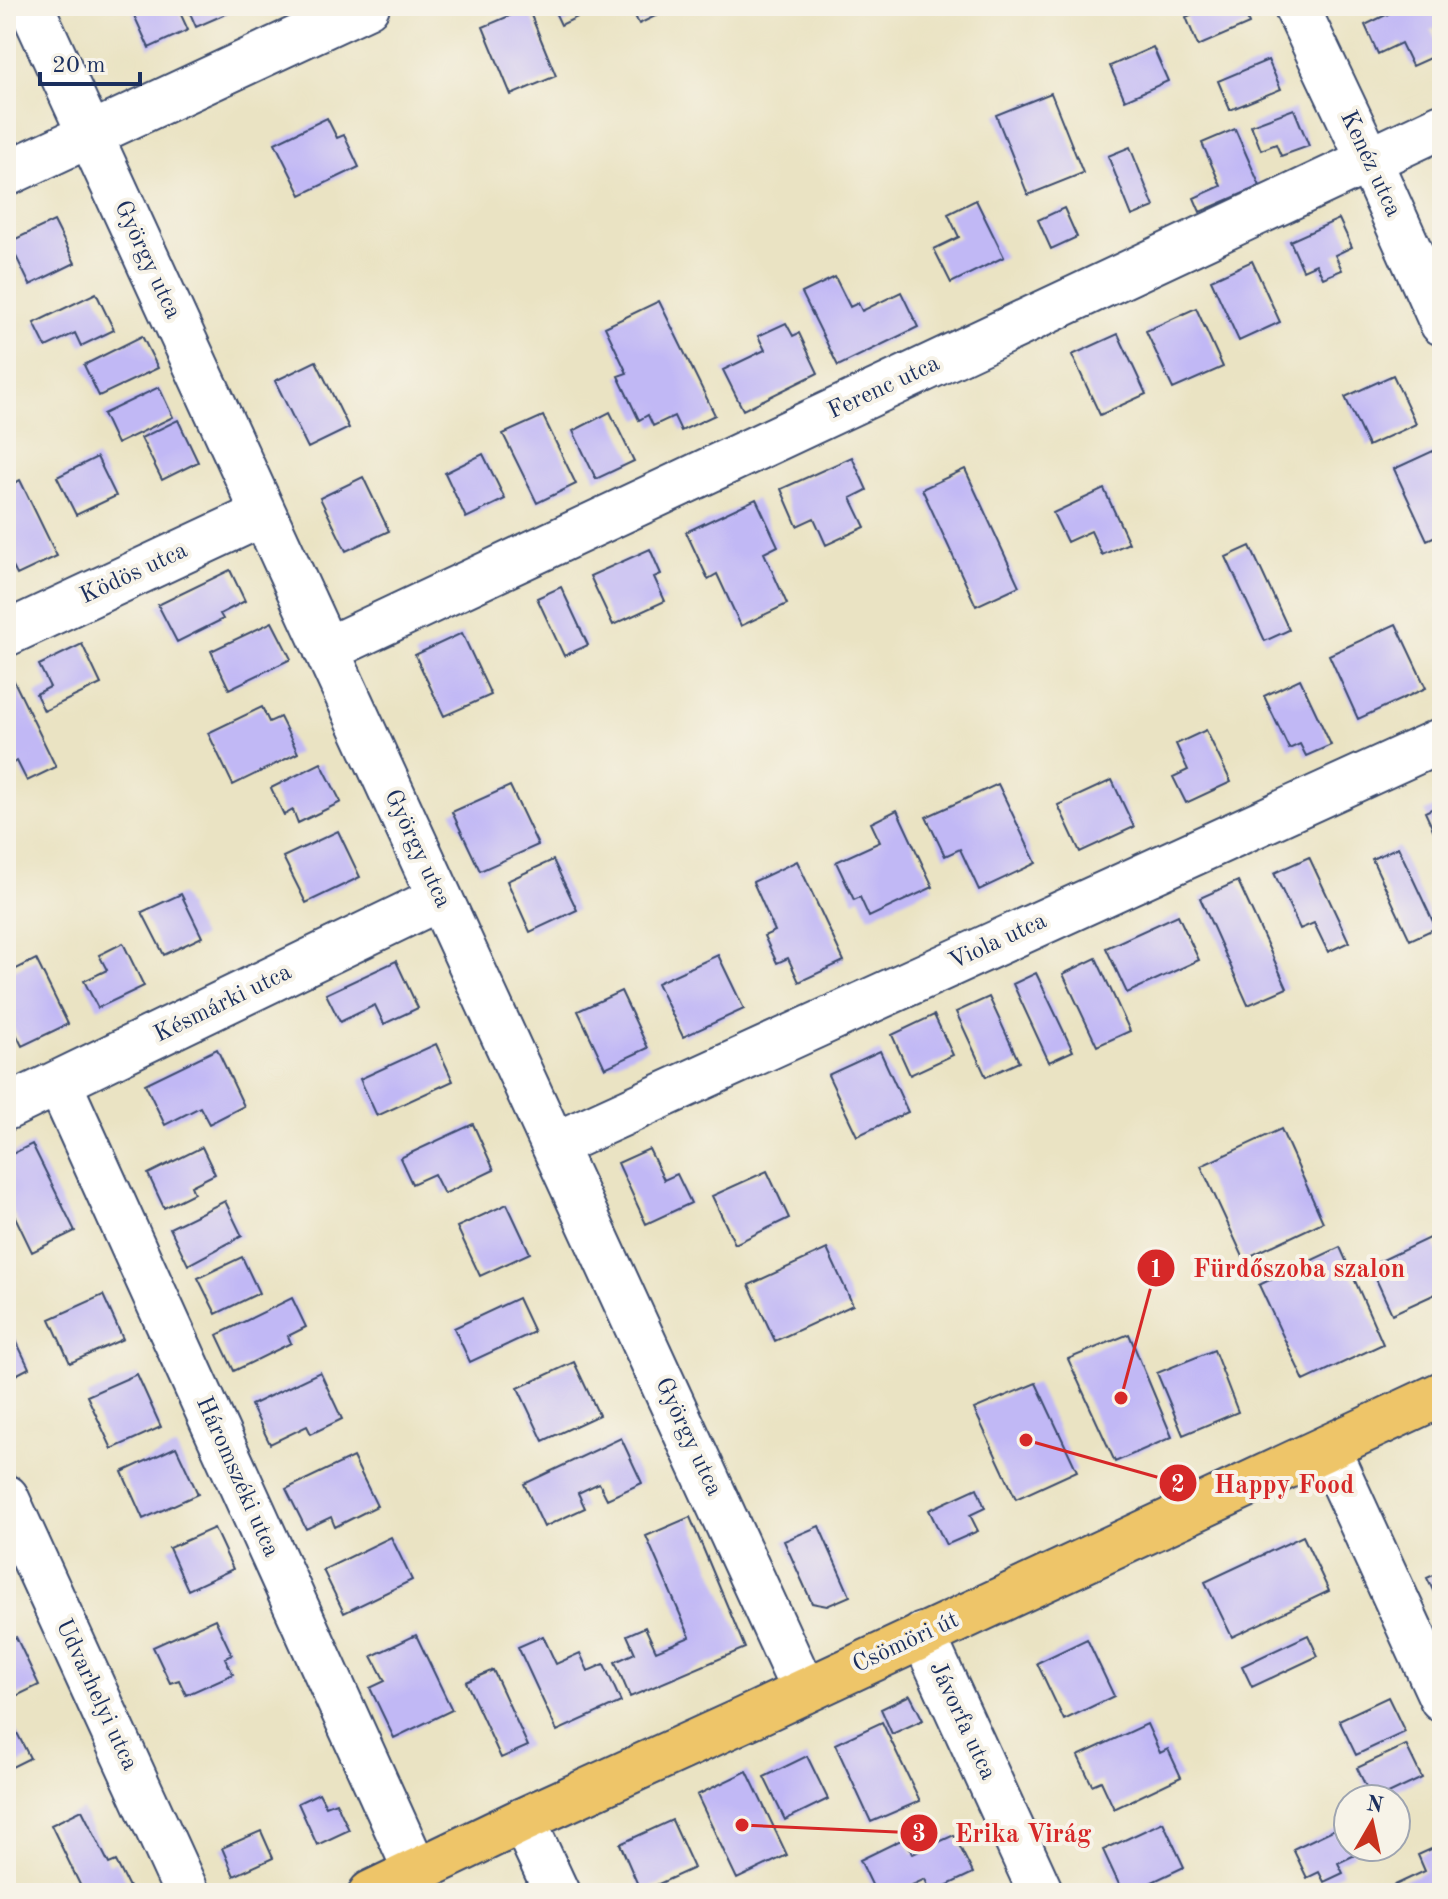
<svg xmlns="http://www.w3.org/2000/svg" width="1448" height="1899" viewBox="0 0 1448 1899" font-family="'Old Standard TT',serif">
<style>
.building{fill:#c1b8f5}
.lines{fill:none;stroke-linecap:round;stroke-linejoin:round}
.minor-casing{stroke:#3a4a6d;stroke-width:48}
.major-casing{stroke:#3a4a6d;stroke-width:48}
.minor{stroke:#fff;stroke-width:44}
.major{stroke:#eec569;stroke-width:44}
.labels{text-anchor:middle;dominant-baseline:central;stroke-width:8;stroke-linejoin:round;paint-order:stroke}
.street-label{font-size:24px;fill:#1b2f5e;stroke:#f7f3e8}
.leader{fill:none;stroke:#d62828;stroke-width:3}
.callout-dot{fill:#d62828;stroke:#f7f3e8;stroke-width:3}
.mark-label{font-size:24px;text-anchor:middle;font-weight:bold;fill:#fff}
.callout-label{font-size:26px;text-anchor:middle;font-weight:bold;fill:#d62828;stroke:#f7f3e8;stroke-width:8;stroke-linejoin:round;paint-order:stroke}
</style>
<rect width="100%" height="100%" fill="#f7f3e8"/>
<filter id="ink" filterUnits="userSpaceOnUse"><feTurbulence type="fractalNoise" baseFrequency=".0125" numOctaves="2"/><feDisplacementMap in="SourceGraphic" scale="16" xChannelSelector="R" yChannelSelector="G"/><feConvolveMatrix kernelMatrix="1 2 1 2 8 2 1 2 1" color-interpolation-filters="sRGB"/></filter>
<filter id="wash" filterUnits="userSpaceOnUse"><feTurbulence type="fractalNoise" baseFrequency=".006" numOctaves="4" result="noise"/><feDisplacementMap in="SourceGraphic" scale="32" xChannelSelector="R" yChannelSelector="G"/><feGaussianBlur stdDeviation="1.8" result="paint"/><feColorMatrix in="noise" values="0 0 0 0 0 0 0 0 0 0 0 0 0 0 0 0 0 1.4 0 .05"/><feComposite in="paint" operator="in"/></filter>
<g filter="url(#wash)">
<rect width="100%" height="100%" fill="#eae3c3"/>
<g id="blocks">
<!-- building -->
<path class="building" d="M148,6H177L188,30L149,48L133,13Z
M187,6H244L196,27Z
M552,6H600L561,25Z
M630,6H676L639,24Z
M1210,6H1242L1249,24L1198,46L1186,17Z
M1384,6H1434L1442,25L1431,30L1441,53L1412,66L1401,43L1378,54L1365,25L1388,14Z
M528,8L556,76L511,95L483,27Z
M1153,47L1168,81L1125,100L1110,66Z
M1268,60L1281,89L1230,110L1218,81Z
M1051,93L1083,173L1028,195L996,115Z
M1294,109L1309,146L1281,156L1276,144L1261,150L1251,125Z
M327,118L337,138L344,135L359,167L301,195L275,143Z
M1235,129L1260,186L1200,212L1194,198L1221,186L1202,143Z
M1130,147L1154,207L1132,216L1108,156Z
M976,200L1004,257L951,283L934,249L959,237L948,214Z
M1064,208L1077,237L1051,249L1038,220Z
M1339,219L1352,247L1335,255L1342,270L1323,278L1316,264L1303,270L1290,241Z
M54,221L75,263L30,285L9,242Z
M1252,261L1280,322L1239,341L1211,280Z
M835,277L850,307L858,303L862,311L901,292L918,327L838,366L802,293Z
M96,293L114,330L81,346L75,333L46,347L34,323Z
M659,301L715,415L681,431L674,416L653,426L648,415L639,420L618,376L627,373L605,327Z
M1196,308L1223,367L1173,389L1146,331Z
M786,323L793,336L799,333L818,373L743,410L723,370L765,350L758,336Z
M1118,334L1146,394L1100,415L1072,355Z
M142,336L158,368L99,396L84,365Z
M316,361L349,428L308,448L275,381Z
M1393,375L1416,424L1368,446L1345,397Z
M159,387L173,417L117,444L103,414Z
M610,412L634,461L596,479L573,431Z
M543,416L576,484L537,503L503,434Z
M178,420L198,462L162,480L141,438Z
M1433,451L1442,471V533L1427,540L1394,469Z
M483,454L505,499L466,518L445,473Z
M97,457L116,496L76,515L57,477Z
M852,457L867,490L851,498L865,527L826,545L814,518L797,526L781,489Z
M965,469L1019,586L976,606L922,489Z
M363,477L389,531L346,551L320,498Z
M20,480L57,556L17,575L6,553V487Z
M1104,489L1129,543L1102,555L1091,531L1067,542L1053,513Z
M756,499L778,546L764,553L787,604L741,626L717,574L708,579L686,532Z
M1250,546L1289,630L1265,641L1226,557Z
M650,549L661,574L654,577L665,601L613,625L590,576Z
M230,570L245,601L220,614L223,619L177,642L158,605Z
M561,587L588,645L564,656L537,598Z
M272,622L291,659L229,689L211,651Z
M1396,624L1426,688L1358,719L1329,655Z
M462,633L491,695L444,716L415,655Z
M82,644L101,684L44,711L36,694L50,687L39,665Z
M11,675L56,767L27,781L17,761L6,766V678Z
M1300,679L1331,745L1306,756L1300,744L1289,749L1264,696Z
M262,707L269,722L280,717L298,753L233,785L208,733Z
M1206,730L1231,782L1186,803L1173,777L1188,770L1176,744Z
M321,763L341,802L298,823L293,810L284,815L271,788Z
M1112,780L1134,827L1080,852L1058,805Z
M998,784L1036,863L979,890L960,849L945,856L926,817Z
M510,786L538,845L480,871L452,812Z
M1442,804V834L1436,836L1425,812Z
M897,810L933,887L869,917L860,897L854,900L836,862L880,842L871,823Z
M338,831L360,877L306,903L283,857Z
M1398,847L1436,928L1410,940L1372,859Z
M1309,857L1349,942L1328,952L1314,923L1300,929L1274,873Z
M553,860L577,910L530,932L507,881Z
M797,861L844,961L799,982L788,958L777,963L764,936L775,931L753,882Z
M1238,881L1287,988L1248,1005L1200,898Z
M181,894L202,937L164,955L142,912Z
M1178,915L1199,960L1127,993L1106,948Z
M123,943L144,986L98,1008L84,981L107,970L99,955Z
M718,955L744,1009L683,1037L657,983Z
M1096,958L1130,1031L1097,1046L1063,974Z
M36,959L68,1024L22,1046L6,1013V974Z
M396,961L418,1008L384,1024L375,1005L340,1022L326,994Z
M1036,973L1073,1051L1049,1062L1013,984Z
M621,991L648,1048L605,1068L578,1011Z
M989,997L1019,1062L986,1077L956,1012Z
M934,1015L953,1055L910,1075L892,1035Z
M436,1044L453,1081L377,1116L360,1079Z
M217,1049L244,1106L209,1124L200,1107L165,1125L145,1084Z
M880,1051L908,1112L857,1136L828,1075Z
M473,1124L494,1170L444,1194L434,1174L412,1184L400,1158Z
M1281,1129L1323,1222L1244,1259L1201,1166Z
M32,1144L75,1231L32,1252L6,1198V1157Z
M202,1147L215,1174L191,1186L194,1193L164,1208L148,1174Z
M649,1149L664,1180L677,1174L691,1203L646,1224L618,1163Z
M767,1171L789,1218L735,1244L712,1196Z
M225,1201L242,1236L188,1265L170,1228Z
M507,1204L530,1253L480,1276L457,1227Z
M1431,1237L1442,1261V1291L1392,1314L1370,1266Z
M1340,1247L1383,1344L1304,1381L1259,1285Z
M827,1249L853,1305L775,1341L749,1285Z
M242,1257L259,1293L216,1314L198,1278Z
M103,1295L123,1339L70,1363L50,1319Z
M292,1298L306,1327L288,1336L291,1343L234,1371L217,1335Z
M518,1298L534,1332L470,1362L454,1328Z
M12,1332L29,1368L6,1380V1335Z
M1129,1334L1172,1437L1115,1462L1068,1359Z
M1214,1350L1238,1412L1183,1435L1157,1373Z
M574,1362L599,1415L543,1441L518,1388Z
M320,1372L342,1419L311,1434L307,1426L270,1444L251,1405Z
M137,1374L161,1427L112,1449L87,1396Z
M1036,1383L1077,1471L1016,1499L974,1409Z
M621,1438L642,1483L607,1499L599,1483L578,1493L585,1508L544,1527L524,1484Z
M176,1447L198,1494L143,1519L122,1472Z
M353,1457L377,1506L335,1527L331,1517L306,1529L286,1489Z
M977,1488L985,1508L970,1515L978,1531L946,1545L929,1510Z
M690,1517L745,1648L630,1697L615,1662L635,1653L627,1635L645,1627L656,1651L690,1637L646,1536Z
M819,1526L850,1596L827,1606L812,1603L784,1541Z
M214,1528L233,1569L188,1590L169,1548Z
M1303,1536L1329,1591L1232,1637L1205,1582Z
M391,1537L412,1580L344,1613L323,1570Z
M1442,1571V1609L1427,1578Z
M215,1619L232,1655L225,1658L233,1674L186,1695L179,1680L170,1683L153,1647Z
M416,1635L452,1710L394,1738L370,1688L385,1681L372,1656Z
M1308,1635L1318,1656L1252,1687L1242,1666Z
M543,1636L556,1664L580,1653L588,1671L604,1664L621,1702L557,1731L518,1647Z
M16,1637L39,1685L6,1701V1642Z
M1087,1639L1114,1696L1064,1720L1037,1663Z
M493,1670L528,1746L501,1758L466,1682Z
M910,1695L923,1720L892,1734L881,1709Z
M1388,1697L1405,1732L1356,1755L1339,1720Z
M882,1722L920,1801L871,1822L835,1744Z
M1147,1724L1160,1753L1168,1749L1181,1777L1114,1809L1101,1781L1092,1785L1078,1756Z
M14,1727L30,1758L6,1770V1731Z
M1406,1745L1422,1778L1378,1799H1372L1357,1768Z
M807,1756L828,1799L785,1820L764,1777Z
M747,1771L787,1855L737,1879L697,1795Z
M319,1793L326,1806L336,1802L349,1830L317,1845L298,1803Z
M82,1810L109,1864L116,1861L132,1893H84L51,1825Z
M672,1820L694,1868L641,1892L620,1844Z
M1163,1822L1184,1867L1129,1893H1123L1103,1850Z
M1341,1826L1348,1840V1847H1351L1355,1855L1338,1863L1343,1873L1324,1882L1319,1872L1307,1878L1293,1849Z
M261,1831L273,1858L234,1876L222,1848Z
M954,1835L973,1873L931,1893L925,1879L895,1893H876L860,1860L905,1838L913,1854Z
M1442,1844V1887L1430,1893H1378L1425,1871L1418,1855Z"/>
</g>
</g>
<g filter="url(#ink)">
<use href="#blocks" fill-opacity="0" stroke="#3a4a6d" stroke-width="2"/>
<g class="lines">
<!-- minor casing -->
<g class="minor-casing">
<path id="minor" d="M31,6L804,1691
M1296,6L1369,160L1442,323
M6,174L367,6
M6,634L263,514
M326,650L1442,126
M59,1083L416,1871
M6,1108L440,898
M554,1145L1442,740
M1327,1448L1442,1699
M6,1497L187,1893
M923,1635L1041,1893
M523,1820L557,1893"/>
</g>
<!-- major casing -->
<g class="major-casing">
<path id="major" d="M371,1893L523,1820L745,1719L1442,1394"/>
</g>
<!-- minor -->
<use href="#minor" class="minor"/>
<!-- major -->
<use href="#major" class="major"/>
</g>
</g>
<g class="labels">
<!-- street labels -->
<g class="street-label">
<text transform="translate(1370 164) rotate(65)">Kenéz utca</text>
<text transform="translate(147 260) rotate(65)">György utca</text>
<text transform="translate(884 388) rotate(-25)">Ferenc utca</text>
<text transform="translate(134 574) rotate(-25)">Ködös utca</text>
<text transform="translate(417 849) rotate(65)">György utca</text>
<text transform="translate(998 942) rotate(-25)">Viola utca</text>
<text transform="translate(223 1004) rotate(-26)">Késmárki utca</text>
<text transform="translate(688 1437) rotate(65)">György utca</text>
<text transform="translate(237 1477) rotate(66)">Háromszéki utca</text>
<text transform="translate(906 1643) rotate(-25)">Csömöri út</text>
<text transform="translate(96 1695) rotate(65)">Udvarhelyi utca</text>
<text transform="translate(962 1721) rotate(65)">Jávorfa utca</text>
</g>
</g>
<!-- callouts -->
<path class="leader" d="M1121 1398L1156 1268M1026 1440L1178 1483M742 1825L919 1833"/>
<g class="callout-dot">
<circle cx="1121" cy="1398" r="8"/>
<circle cx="1026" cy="1440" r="8"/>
<circle cx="742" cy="1825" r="8"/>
<circle cx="1156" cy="1268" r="20"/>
<circle cx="1178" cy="1483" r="20"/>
<circle cx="919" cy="1833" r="20"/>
</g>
<g class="mark-label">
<text x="1156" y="1277">1</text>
<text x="1178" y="1492">2</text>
<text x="919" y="1841">3</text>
</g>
<g class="callout-label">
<text x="1299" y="1277">Fürdőszoba szalon</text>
<text x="1284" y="1493">Happy Food</text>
<text x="1023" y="1842">Erika Virág</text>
</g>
<!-- margin -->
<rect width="1448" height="1899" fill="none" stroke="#f7f3e8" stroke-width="32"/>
<!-- north arrow -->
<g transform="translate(1372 1823) rotate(9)"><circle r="38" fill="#f7f3e8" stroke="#9fa5b1" stroke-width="2"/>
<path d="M0-6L14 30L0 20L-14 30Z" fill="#c8321e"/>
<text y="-12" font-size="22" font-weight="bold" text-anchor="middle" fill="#1b2f5e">N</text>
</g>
<!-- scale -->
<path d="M40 72v12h100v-12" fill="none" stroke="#1b2f5e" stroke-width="4"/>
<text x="52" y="72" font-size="24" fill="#1b2f5e" stroke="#f7f3e8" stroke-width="6" paint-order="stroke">20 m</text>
</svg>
